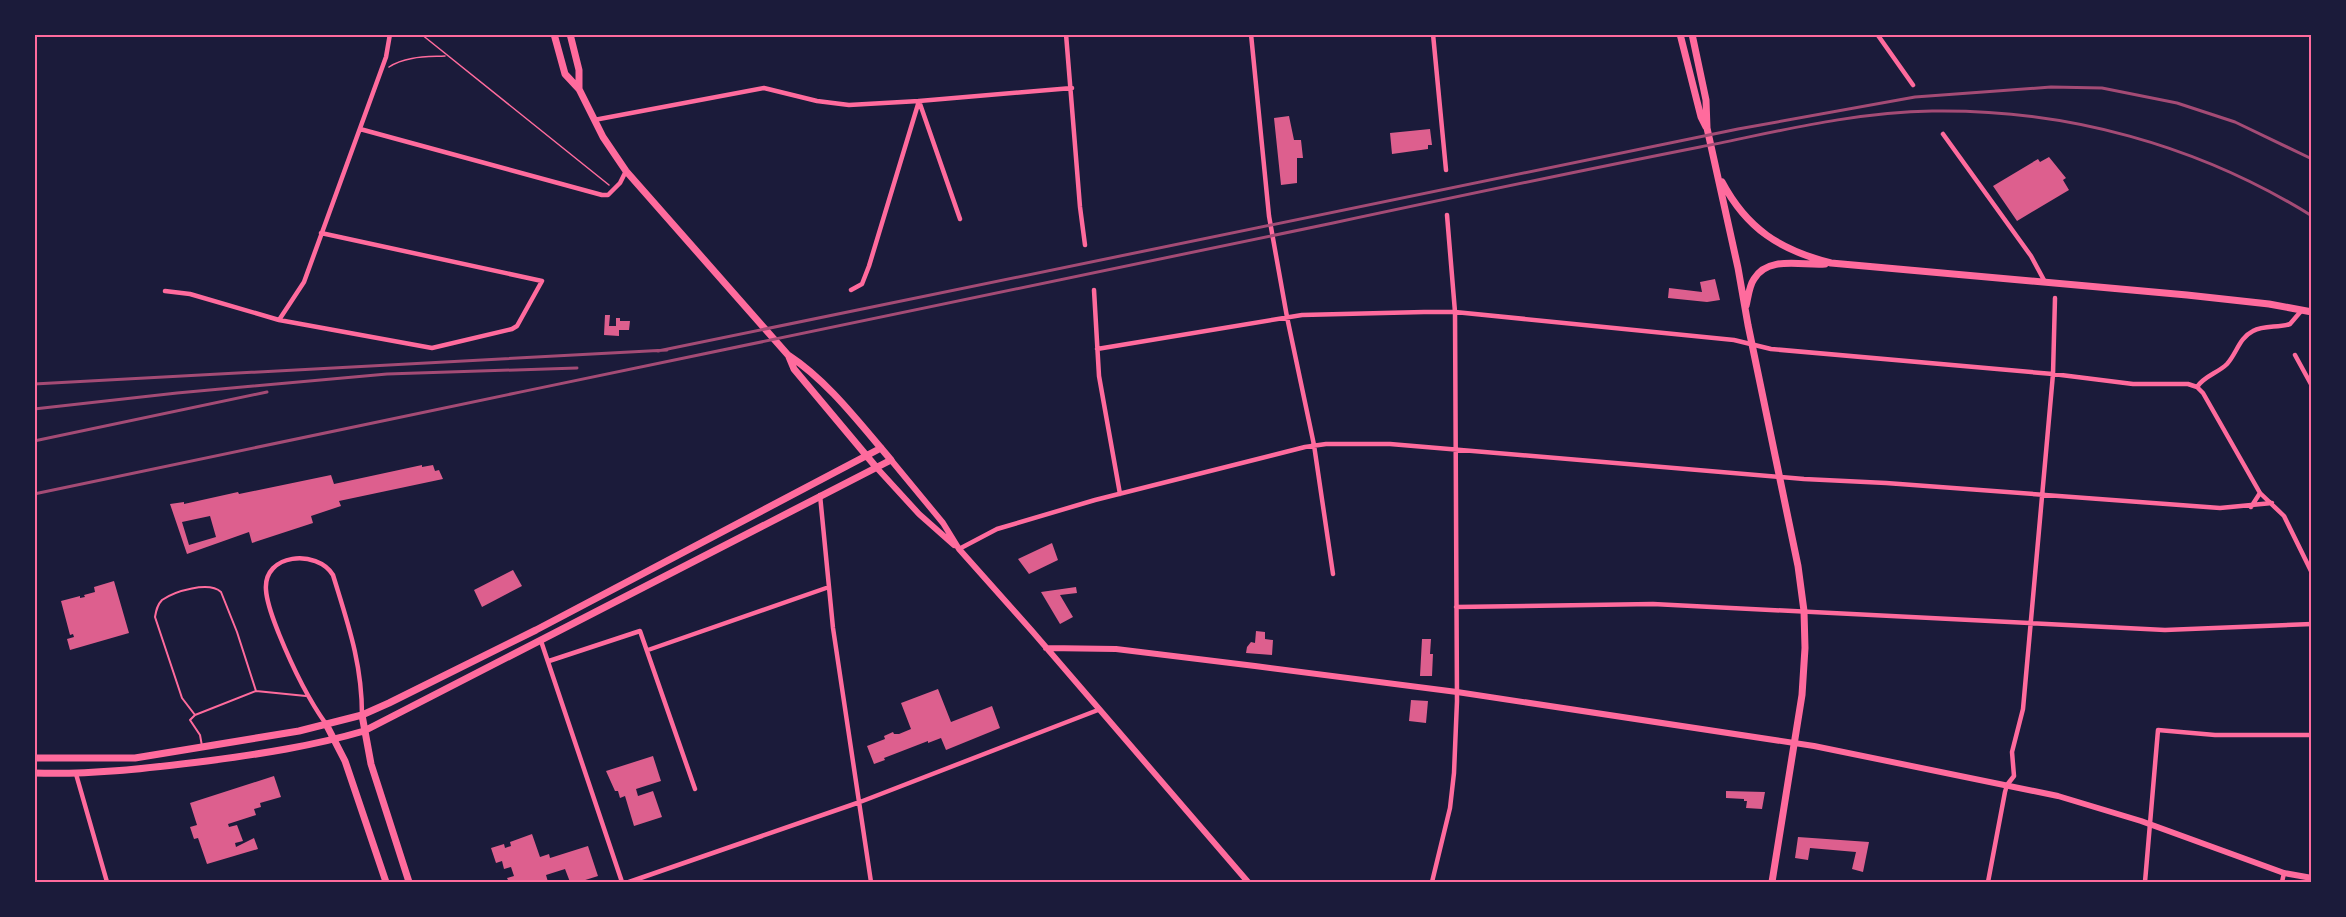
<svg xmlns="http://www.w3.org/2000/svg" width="2346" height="917" viewBox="0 0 2346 917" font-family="'DejaVu Sans',sans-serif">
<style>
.building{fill:#dd5f8e;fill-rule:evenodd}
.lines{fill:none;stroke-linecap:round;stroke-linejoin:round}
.path{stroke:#ff6b9d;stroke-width:1.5}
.service{stroke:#ff6b9d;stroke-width:2}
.minor{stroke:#ff6b9d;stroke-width:4.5}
.tertiary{stroke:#ff6b9d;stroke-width:6}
.secondary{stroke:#ff6b9d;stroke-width:7}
.rail{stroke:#a44b75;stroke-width:3}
.neatline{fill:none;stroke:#ff6b9d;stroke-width:2}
</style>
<rect width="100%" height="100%" fill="#1b1b3a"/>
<!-- building -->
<path class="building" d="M1289,116L1294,140H1301L1303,158H1297V183L1281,185L1274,118Z
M1430,129L1432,145H1428V149L1392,154L1390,133Z
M2049,157L2066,178L2063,180L2069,190L2017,221L1993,186L2038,159L2040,162Z
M1715,279L1720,300L1707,302L1668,298L1669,288L1702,292L1700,282Z
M605,315H610L609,326H616V318H620V321H630L629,330H619V336L604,335Z
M422,465V467L433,465L435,471L439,470L443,479L339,501L341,506L311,516L313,523L252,543L249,532L187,554L170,504L184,502V504L238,492L239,494L331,475L334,484ZM210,516L216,537L189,545L182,522Z
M1052,543L1058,560L1029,574L1018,559Z
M513,570L522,586L482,607L474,590Z
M114,581L129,633L70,650L67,639L74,637L73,634L70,635L61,601L80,596V598L85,597L84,595L95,592L94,587Z
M1076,587L1077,593L1060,595L1073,617L1060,624L1041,592Z
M1256,631L1265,632V639L1273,640L1272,655L1246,653L1247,647L1251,642L1255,643Z
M1422,639H1431L1430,654H1433L1432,676H1420Z
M938,689L951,722L992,706L1000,728L946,750L941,738L928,743V741L884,758L885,760L874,764L867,746L885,739L884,736L893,732L894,734H899L911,729L901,703Z
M1411,700L1428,701L1426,723L1409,721Z
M653,756L661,781L636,789L638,796L653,791L662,817L634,826L625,796L620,798L618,791H615L606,771Z
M274,776L281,797L260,803L261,807L254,809L256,815L228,824L229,827L237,825L243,841L235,843L236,847L254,838L258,849L207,864L198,838L194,839L190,827L197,825L190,803Z
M1726,791L1765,792L1762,809L1746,808L1747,801H1744V799L1726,798Z
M532,834L540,857L549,854L550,858L588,846L598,876L579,882H570L565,869L546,875L548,882H509L507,878L514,876L511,867L504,869L502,861L496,863L491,848L504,844L505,848L511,846L510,842Z
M1798,837L1869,842L1863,872L1852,869L1856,852L1810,848L1808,860L1795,858Z"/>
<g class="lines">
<!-- path -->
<path class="path" d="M421,34L609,185
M389,67C405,56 427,57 445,56"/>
<!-- service -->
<path class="service" d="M195,715L182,698L155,617C156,611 157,605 162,600C175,591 209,581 221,592L237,632L256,691
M202,746L200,735L190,720L195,715L256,691L306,696"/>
<!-- minor -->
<path class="minor" d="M1066,34L1080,207L1085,245
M1251,34L1269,216L1287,317L1314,445L1333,574
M1433,34L1446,170
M1877,34L1913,85
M919,101L960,219
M594,120L764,88L817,101L849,105L919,101L1072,88
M360,129L602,195H608L620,183L626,171
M1943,134L2031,256L2045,282
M851,290L862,284L869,266L919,101
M1094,290L1099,376L1120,494
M165,291L190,294L279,320L432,348L512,329L517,326L542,281L321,233
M279,320L304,282L386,57L390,34
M1097,349L1302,315L1424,312H1455L1734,340L1771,349L2053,374L2133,384H2188L2197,387
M2295,355L2312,386
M2197,387L2203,393L2260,493L2284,516L2312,573
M2197,387C2204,376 2218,373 2227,364C2237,353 2239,338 2253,331C2264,325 2278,328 2290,324L2302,310
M820,495L833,628L871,882
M2251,507L2260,493
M959,549L997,529L1095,500L1305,447L1326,444H1390L1804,479L1886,483L2220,508L2272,503
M1456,607L1653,604L2165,630L2312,624
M541,641L622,882
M648,650L829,587
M549,661L640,631L695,789
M326,724C306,696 292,666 279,634C274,621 267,605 266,590C263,553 317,549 333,575C348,624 362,663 362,715
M76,774L107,882
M629,882L860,802L1098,710
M1432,882L1450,808L1454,773L1457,701L1455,312L1447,215
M1988,882L2005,792L2007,785L2014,776L2012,752L2023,709L2053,374L2055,298
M2145,882L2158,730L2215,735H2312
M2282,882L2284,873"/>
<!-- tertiary -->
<path class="tertiary" d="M891,460L943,523L959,549L1032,631L1248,882
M876,467L919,514L954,545
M1046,648L1116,649L1255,666L1457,692L1814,746L2058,796L2141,821L2284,873L2312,878"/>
<!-- secondary -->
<path class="secondary" d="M570,34L579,70V89
M1680,34L1701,117L1706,127
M1692,34L1706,100L1707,128L1738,268L1748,325L1798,566L1804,611L1805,648L1802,695L1772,882
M1722,182C1747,229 1780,250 1831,263L2187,295L2269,304L2312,312
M1746,306C1748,298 1749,286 1754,279C1768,255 1803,266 1825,264
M789,357L794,369L876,467
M362,715L371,764L409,882
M326,724L345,761L386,882
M34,758H135L299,731L362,715L389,703L536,630L881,448
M34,773C94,775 148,768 207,761C260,754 313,746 364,731L891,460C860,424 828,381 788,355L626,171L603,137L579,89L565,74L554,34"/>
<!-- rail -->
<path class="rail" d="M658,351L1738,129L1915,97L2051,87L2102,88L2177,103L2235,122L2312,159
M34,384L667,350
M34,409L177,393L387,374L577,368
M34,441L267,392
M34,494C467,404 900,311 1333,223C1455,197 1578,171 1700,147C1776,132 1854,112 1932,111C2066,109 2198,145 2312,216"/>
</g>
<!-- border -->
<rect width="2346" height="917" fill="none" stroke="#1b1b3a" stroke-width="72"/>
<rect x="36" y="36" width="2274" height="845" class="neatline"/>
</svg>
